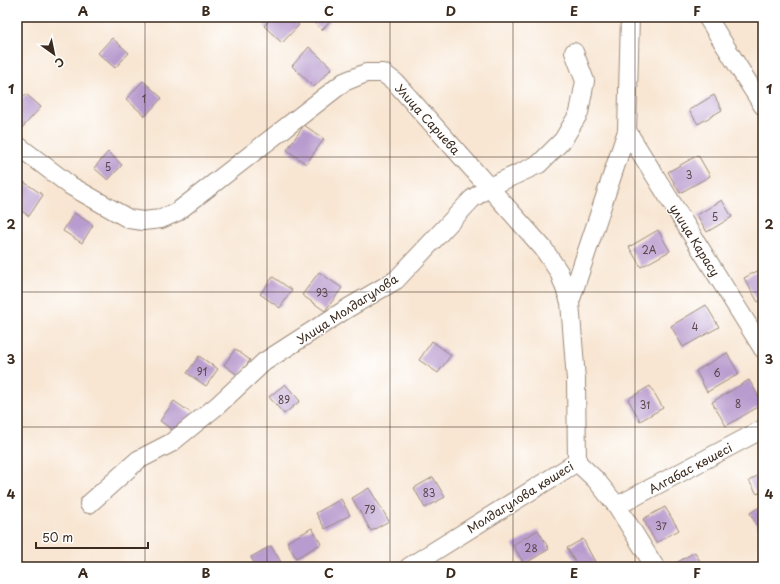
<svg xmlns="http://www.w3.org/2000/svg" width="780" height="584" viewBox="0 0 780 584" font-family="'Playpen Sans',sans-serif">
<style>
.building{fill:#b99ccf}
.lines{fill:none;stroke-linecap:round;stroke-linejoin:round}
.minor-casing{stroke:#9a8878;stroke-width:20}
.minor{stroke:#fff;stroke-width:18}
.grid{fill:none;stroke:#3b2a1e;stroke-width:1;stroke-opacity:0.55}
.labels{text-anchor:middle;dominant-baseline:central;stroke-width:3;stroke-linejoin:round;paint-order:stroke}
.number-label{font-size:10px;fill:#5a464a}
.street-label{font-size:12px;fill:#3b2a1e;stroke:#fff}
.neatline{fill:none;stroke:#3b2a1e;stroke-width:1.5}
.grid-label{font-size:13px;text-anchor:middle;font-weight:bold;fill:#3b2a1e}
</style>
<rect width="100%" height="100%" fill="#fff"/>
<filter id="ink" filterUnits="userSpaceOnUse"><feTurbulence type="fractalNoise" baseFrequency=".025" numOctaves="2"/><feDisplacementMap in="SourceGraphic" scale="8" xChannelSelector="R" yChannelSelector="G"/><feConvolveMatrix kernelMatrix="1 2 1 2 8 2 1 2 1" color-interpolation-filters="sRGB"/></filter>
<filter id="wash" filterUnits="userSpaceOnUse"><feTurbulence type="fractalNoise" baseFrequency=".012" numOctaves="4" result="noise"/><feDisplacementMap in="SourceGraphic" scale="16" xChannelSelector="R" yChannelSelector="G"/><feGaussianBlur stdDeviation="0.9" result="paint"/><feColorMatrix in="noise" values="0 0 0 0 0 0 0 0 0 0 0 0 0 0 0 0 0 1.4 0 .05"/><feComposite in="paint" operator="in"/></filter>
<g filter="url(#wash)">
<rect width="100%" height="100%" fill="#f8e6d3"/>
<g id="blocks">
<!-- building -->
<path class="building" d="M272,17H291L299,25L282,43L264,26Z
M308,17H334L322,30Z
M112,38L129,53L115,68L98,53Z
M309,47L332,68L314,87L292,66Z
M143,81L162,98L145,116L126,99Z
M26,94L41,107L21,129L17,126V104Z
M714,95L722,110L698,124L689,110Z
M304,125L324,139L306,164L287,150Z
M108,152L122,165L108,180L94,168Z
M698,155L710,176L680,193L668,172Z
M24,182L43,195L29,216L17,208V192Z
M722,200L732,217L707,232L697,215Z
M74,213L93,225L82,243L63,231Z
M658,230L670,251L641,267L629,247Z
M763,268V299L758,302L744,278Z
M319,272L342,288L325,311L302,295Z
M273,277L292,290L280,308L260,294Z
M706,305L719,327L683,347L671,326Z
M432,341L451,355L438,373L419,360Z
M235,349L250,360L239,376L224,365Z
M727,353L739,374L707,392L696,371Z
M199,356L218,369L206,386L187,373Z
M749,380L763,404L726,426L712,402Z
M285,384L300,401L284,414L269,397Z
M650,386L663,408L640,421L628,399Z
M174,401L194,415L180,435L160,421Z
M763,472V491L757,494L749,481Z
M433,477L445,497L425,508L414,488Z
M369,488L389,521L371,531L352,498Z
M341,499L350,515L325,529L316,513Z
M763,505V530L760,531L750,513Z
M665,507L679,530L656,543L643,519Z
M312,528L321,544L296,558L287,542Z
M538,530L549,549L524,564L513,545Z
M583,539L595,562L586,567H578L567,548Z
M271,546L281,562L273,567H256L251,557Z
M695,552L703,567H678L676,563Z"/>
</g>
</g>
<g filter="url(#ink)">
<use href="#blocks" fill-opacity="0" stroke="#9a8878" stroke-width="1"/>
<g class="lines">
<!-- minor casing -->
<g class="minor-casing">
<path id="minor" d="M707,17L763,106
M627,131L763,349
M17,145L71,186L129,219L143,221L161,219L177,212L344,82L366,73H383L395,82L543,248L559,272L570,302L576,380L577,462L409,567
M570,302L627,131L630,17
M577,462L596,480L617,506L655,567
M89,504L138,460L171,443L218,405L264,362L348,308L396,280L472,199L489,187L539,164L563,140L579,113L585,81L574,52
M617,506L763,429"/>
</g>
<!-- minor -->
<use href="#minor" class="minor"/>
</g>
</g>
<!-- grid -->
<path class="grid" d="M145,17V567M267,17V567M390,17V567M513,17V567M635,17V567M17,157H763M17,292H763M17,427H763"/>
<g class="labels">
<!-- number labels -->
<g class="number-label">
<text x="144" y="98">1</text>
<text x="108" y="166">5</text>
<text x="689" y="174">3</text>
<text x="715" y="216">5</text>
<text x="649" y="249">2А</text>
<text x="322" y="292">93</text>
<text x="695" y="326">4</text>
<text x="202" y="371">91</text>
<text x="717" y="372">6</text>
<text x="284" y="399">89</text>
<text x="738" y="403">8</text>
<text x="645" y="404">31</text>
<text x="429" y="492">83</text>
<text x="370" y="509">79</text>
<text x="661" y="525">37</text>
<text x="531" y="547">28</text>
</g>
<!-- street labels -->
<g class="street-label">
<text transform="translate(428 119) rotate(48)">Улица Сариева</text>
<text transform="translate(695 240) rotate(58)">улица Карасу</text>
<text transform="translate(347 309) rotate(-33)">Улица Молдагулова</text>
<text transform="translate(690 468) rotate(-28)">Алгабас көшесі</text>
<text transform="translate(520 497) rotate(-32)">Молдагулова көшесі</text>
</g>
</g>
<!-- margin -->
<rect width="780" height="584" fill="none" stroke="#fff" stroke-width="44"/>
<!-- north arrow -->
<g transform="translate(54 54) rotate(147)" stroke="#ffffff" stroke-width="3" paint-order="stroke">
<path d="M0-3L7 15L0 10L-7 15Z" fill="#3b2a1e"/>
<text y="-6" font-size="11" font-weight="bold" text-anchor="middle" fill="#3b2a1e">С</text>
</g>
<!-- scale -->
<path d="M36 542v6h112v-6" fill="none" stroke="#3b2a1e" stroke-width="2"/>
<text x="42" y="542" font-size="12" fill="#3b2a1e" stroke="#ffffff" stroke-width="3" paint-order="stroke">50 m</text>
<rect x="22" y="22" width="736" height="540" class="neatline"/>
<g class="grid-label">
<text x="83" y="16">A</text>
<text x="206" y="16">B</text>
<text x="329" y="16">C</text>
<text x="451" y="16">D</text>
<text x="574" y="16">E</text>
<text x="697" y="16">F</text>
<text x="11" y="94">1</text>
<text x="769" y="94">1</text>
<text x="11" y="229">2</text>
<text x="769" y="229">2</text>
<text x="11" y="364">3</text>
<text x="769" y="364">3</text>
<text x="11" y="499">4</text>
<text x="769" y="499">4</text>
<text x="83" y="578">A</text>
<text x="206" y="578">B</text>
<text x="329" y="578">C</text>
<text x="451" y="578">D</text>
<text x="574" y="578">E</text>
<text x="697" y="578">F</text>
</g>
</svg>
